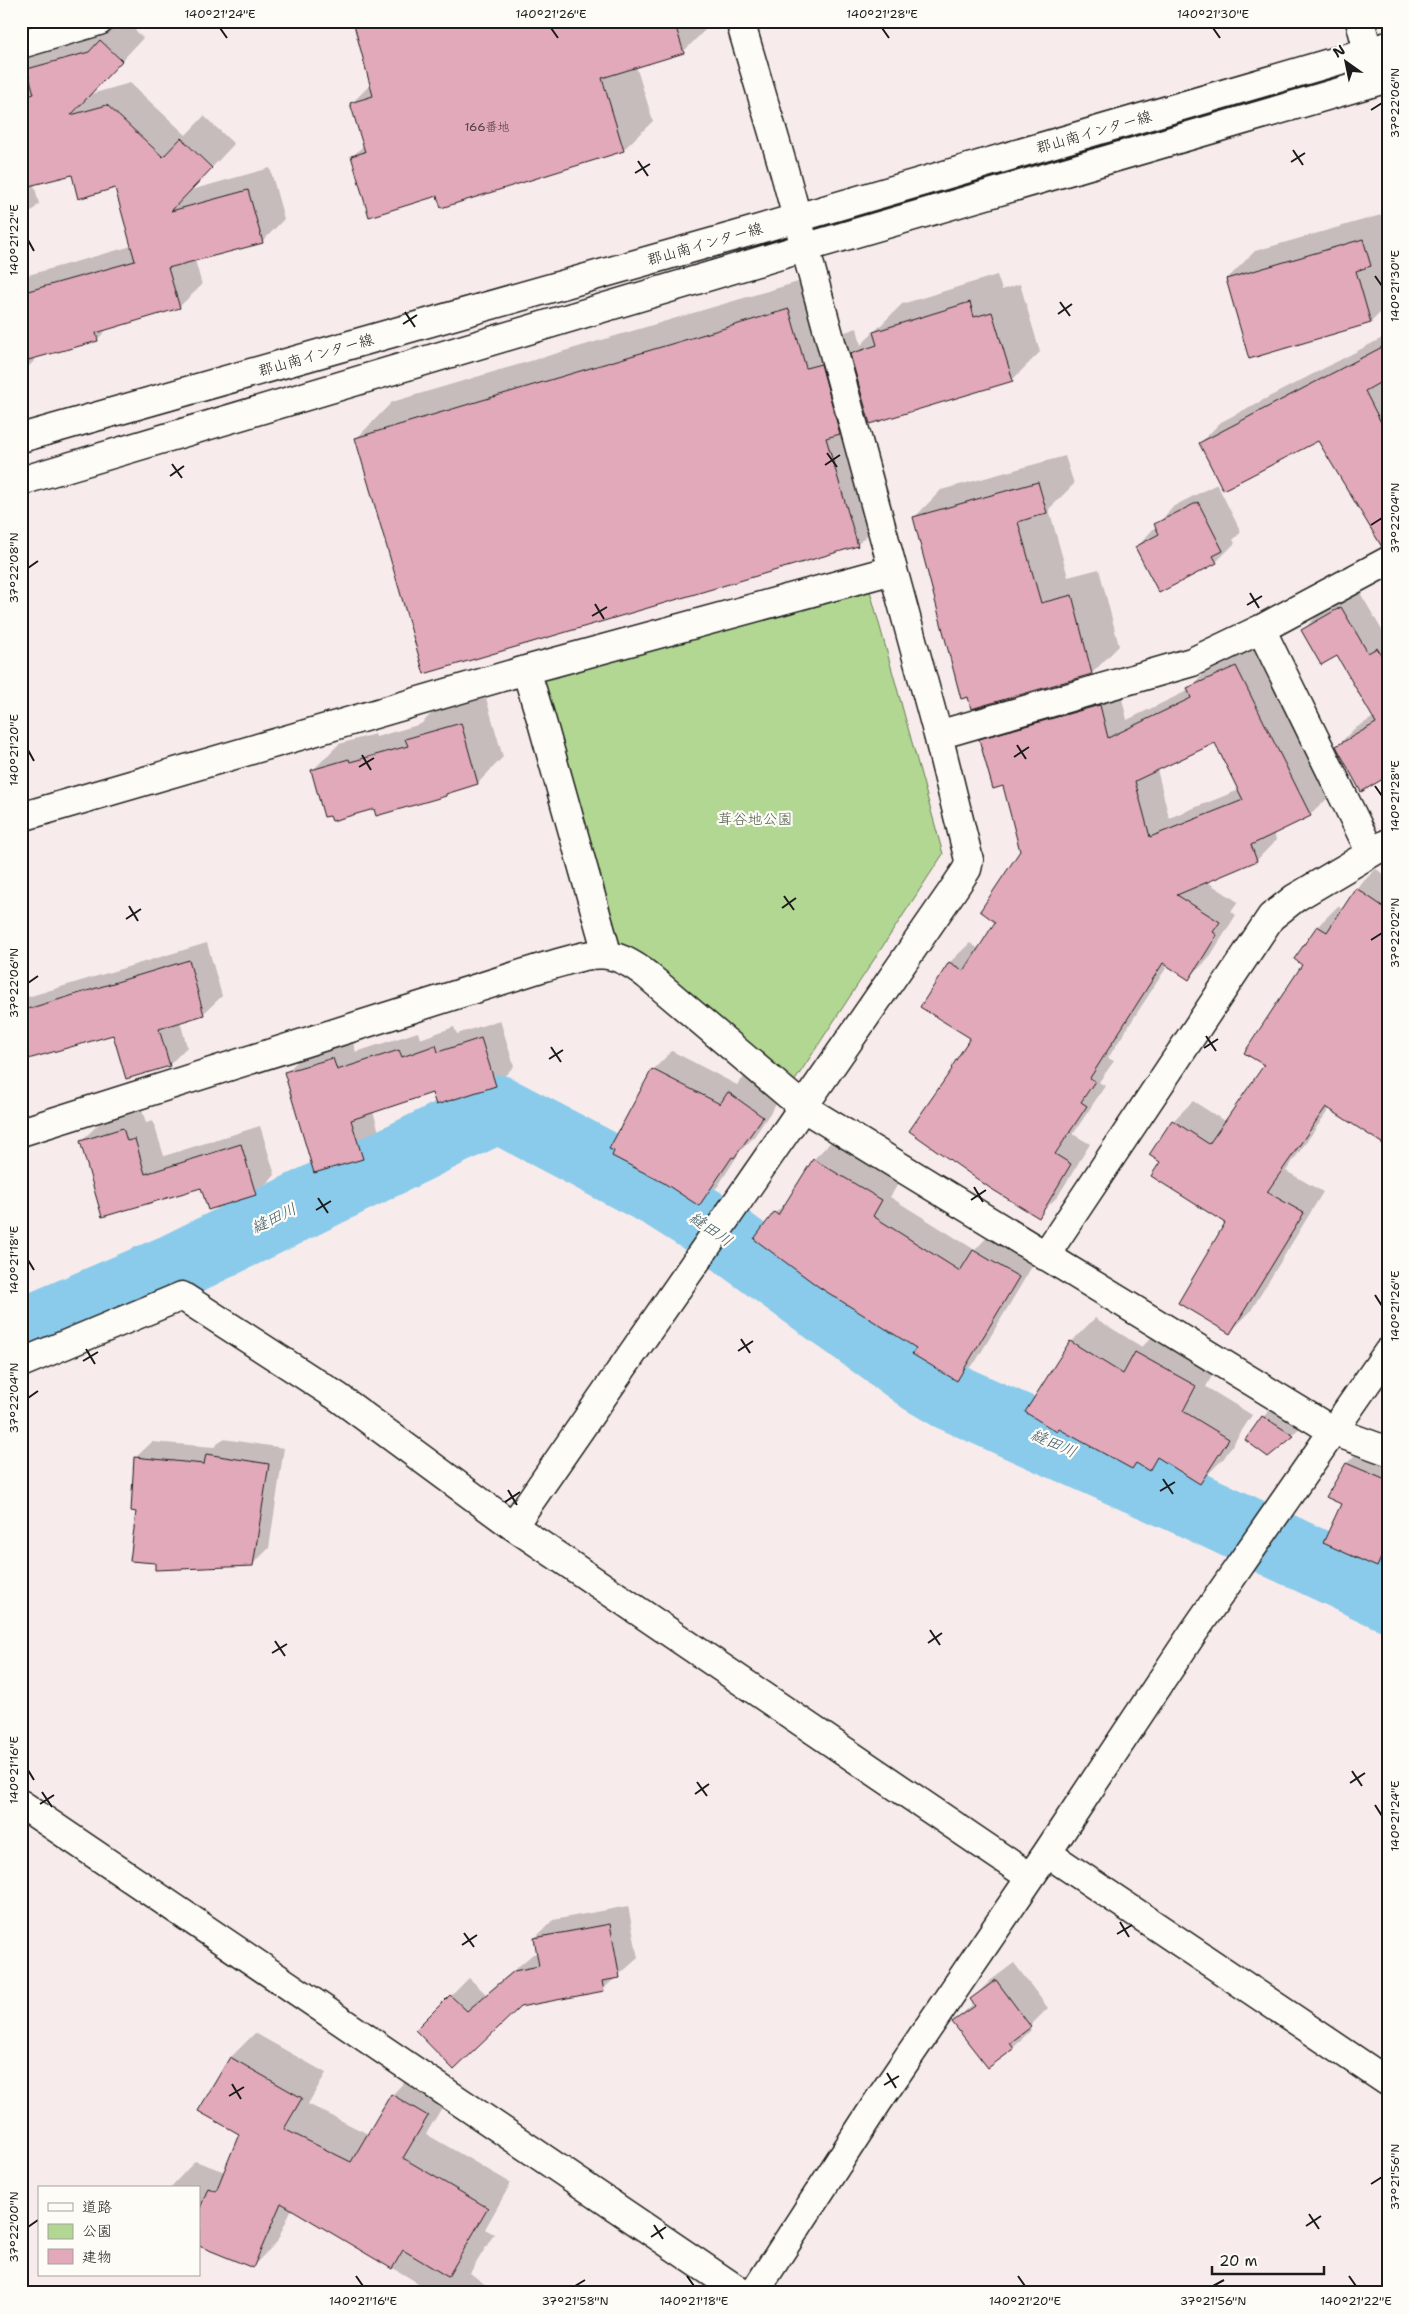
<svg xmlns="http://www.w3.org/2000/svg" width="1409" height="2314" viewBox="0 0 1409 2314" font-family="'Shantell Sans','Klee One',sans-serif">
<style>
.green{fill:#b2d793;stroke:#677a58}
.shadow{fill:#0003;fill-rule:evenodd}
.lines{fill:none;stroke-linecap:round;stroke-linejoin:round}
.river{stroke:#8acbeb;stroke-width:68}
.building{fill:#e2a9ba;stroke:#1c1c1c;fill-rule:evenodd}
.street-casing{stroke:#1c1c1c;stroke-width:31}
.secondary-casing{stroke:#1c1c1c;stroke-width:31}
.street{stroke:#fdfcf7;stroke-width:28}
.secondary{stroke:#fdfcf7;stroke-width:28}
.ticks{fill:none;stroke:#1c1c1c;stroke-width:2}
.labels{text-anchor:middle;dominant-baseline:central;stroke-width:4.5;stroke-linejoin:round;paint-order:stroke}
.number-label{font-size:12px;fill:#4e3f44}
.street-label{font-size:15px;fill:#1c1c1c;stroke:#fdfcf7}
.park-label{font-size:15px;fill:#505d46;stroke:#fdfcf7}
.water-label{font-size:16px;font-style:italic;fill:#425964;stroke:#fdfcf7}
.neatline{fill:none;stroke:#1c1c1c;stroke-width:2}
.ticks-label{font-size:12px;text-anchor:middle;fill:#1c1c1c}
</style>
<rect width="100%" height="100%" fill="#f8ebeb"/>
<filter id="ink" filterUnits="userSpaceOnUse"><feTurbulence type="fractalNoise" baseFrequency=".02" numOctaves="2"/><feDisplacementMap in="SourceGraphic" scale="10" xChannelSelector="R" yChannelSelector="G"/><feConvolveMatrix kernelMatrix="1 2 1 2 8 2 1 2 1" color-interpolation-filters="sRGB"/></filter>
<g filter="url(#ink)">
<!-- green -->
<path class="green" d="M870,591L943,854L794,1082L611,949L539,678Z"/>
<!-- shadow -->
<path class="shadow" d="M21,21H39L21,26Z
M120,21H126L143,38L91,94L130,83L186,135L204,116L234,144L191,190L270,168L284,219L262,242L195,260L202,285L179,307L108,328L97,340L33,357L34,361L21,374V277L132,246L116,186L73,173L34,184L39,204L21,222V82L31,80L26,59L48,37L100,22L105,36Z
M354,21H713V22L684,51L636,66L653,121L623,150L438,195L352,157L364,145L351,104L371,84Z
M785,21H803L787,26Z
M1388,213V248L1386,250L1388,305L1371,322L1227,279L1255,251Z
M825,274L842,333L857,328L861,345L902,304L997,275L1002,290L1020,284L1040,352L1012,380L869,423L893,509L857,545L356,439L392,402Z
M1388,335V544L1318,439L1200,443L1221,422Z
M1065,456L1074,484L1049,509L1068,577L1099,569L1119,646L1092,673L914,518L941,490Z
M1217,484L1241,532L1233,540L1235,543L1216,562L1137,547L1174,506Z
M1359,591L1386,637L1388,636V775L1337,746L1354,729L1374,717L1338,654L1303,630L1320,613Z
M1256,647L1330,796L1310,815L1274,833L1276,840L1257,860L1206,881L1238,902L1231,912L1236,915L1209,958L1189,978L1168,965L1108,1058L1114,1061L1099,1082L1105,1086L1073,1134L1090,1144L1058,1196L1038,1216L954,1069L971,1038L922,1007L950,962L970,943L979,949L996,921L1021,851L1003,785L981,740L1001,720L1119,686L1127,720L1189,690L1208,669ZM1216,741L1239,790L1169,818L1157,769Z
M486,698L503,757L478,783L450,791L446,795L375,807L313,770L339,744L375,734L376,737L421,724L432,713Z
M1376,869L1388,877V1148L1380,1143L1381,1141L1330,1108L1286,1171L1323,1192L1250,1312L1230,1332L1227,1223L1162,1162L1151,1155L1173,1121L1193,1101L1226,1122L1266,1065L1303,964L1295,959L1318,926L1338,906L1343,910L1356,889Z
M207,943L222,996L203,1014L180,1021L187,1047L169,1065L114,1033L21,1060V999Z
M500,1020L514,1066L496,1085L433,1092L373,1111L381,1139L362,1158L286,1073L304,1054L352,1040L356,1052L418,1032L420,1039L454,1027L457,1034Z
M672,1051L737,1085L747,1074L781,1097L753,1138L741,1150L718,1186L699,1204L653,1070Z
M142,1110L146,1123L153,1121L164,1156L260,1126L275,1175L256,1194L209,1208L202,1187L103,1215L81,1141L100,1123Z
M832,1141L900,1181L890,1197L975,1250L992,1232L1037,1258L976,1361L957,1380L918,1347L775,1213L790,1199L814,1159Z
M1095,1318L1142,1347L1160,1329L1219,1362L1206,1387L1252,1415L1224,1458L1200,1482L1160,1458L1149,1469L1137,1462L1132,1468L1071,1342Z
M1272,1408L1302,1426L1268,1456L1263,1417Z
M223,1439L284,1448L269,1548L253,1564L156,1562L137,1510L135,1458L152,1442L214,1447Z
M1365,1445L1388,1454V1554L1377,1565L1342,1503L1347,1463Z
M628,1906L638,1958L603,1989L519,2006L417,2030L469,1978L486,1994L533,1954L538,1953L535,1938L553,1920Z
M1014,1963L1048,2008L1029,2027L1031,2030L1013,2048L954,2022L974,2003L972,1999L990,1981Z
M255,2033L326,2073L308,2104L368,2134L392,2095L416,2070L452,2091L426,2134L511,2183L485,2229L494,2234L470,2273L496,2293H435L292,2208L277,2242L253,2266L199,2245V2188H170L195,2161L225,2172L240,2133L231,2057Z"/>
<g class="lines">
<!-- river -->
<path class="river" d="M21,1333L173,1268L498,1109L663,1196L709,1225L922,1380L949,1396L1189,1503L1388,1597"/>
</g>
<!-- building -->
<path class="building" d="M353,21H674L684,53L602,78L624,151L441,208L437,196L369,217L351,156L365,152L350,103L373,96Z
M100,40L122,61L71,115L107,105L163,157L181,138L212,168L171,211L248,190L263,243L168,268L180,308L96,333L98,341L21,362V293L135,261L115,188L78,199L72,175L21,188V98L34,94L27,69L89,52Z
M1363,239L1371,266L1356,271L1371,323L1249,359L1226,279Z
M970,302L974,317L992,312L1013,381L870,424L850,354L877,345L873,332Z
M789,309L806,368L821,364L840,434L826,438L858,546L424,674L355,438Z
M1388,344V378L1365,391L1388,436V545L1382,547L1318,441L1223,490L1199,443Z
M1038,482L1047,513L1018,522L1041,603L1072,595L1092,674L971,709L968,697L961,699L913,517Z
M1198,502L1223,551L1213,556L1217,563L1159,593L1135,547L1159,534L1154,524Z
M1341,607L1368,653L1377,648L1388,666V776L1361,792L1336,746L1376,723L1337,656L1321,665L1301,630Z
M1236,666L1311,816L1251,845L1257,861L1177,895L1220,922L1213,932L1217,935L1189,980L1163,963L1090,1078L1095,1081L1081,1102L1087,1106L1055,1154L1071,1164L1039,1218L990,1188L909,1131L952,1069L951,1068L970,1038L920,1007L949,962L964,971L995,922L980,911L1020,851L1003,786L993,789L979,739L1100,705L1108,738L1191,698L1187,688ZM1215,743L1243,800L1150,837L1135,781Z
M461,723L478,784L446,794V796L376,816L374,809L332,821L330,816L324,817L311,770L349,759L350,762L408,746L405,739Z
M1356,888L1388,910V1147L1326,1107L1267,1192L1304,1213L1230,1334L1178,1303L1225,1223L1151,1176L1160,1162L1149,1155L1172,1120L1209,1144L1264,1065L1244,1053L1302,965L1294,959L1317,926L1327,932Z
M189,960L204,1015L159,1029L170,1066L126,1079L113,1035L21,1061V1011Z
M481,1038L496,1086L436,1105L432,1093L351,1120L363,1159L314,1173L284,1072L333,1058L337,1070L399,1050L402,1057L436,1045L438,1052Z
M652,1069L720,1104L728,1092L763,1117L734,1158L732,1157L699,1206L664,1183L612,1156L614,1151L609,1149Z
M123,1128L127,1141L135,1139L145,1174L241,1144L256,1195L208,1210L201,1188L102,1217L80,1141Z
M813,1159L882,1200L873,1216L960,1271L973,1250L1019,1277L957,1381L912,1354L916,1348L819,1287L754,1239L774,1212L778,1215Z
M1070,1341L1123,1374L1135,1352L1196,1386L1183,1411L1229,1439L1200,1484L1157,1457L1149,1471L1136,1463L1132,1469L1059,1429L1057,1432L1025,1412Z
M1262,1416L1294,1436L1268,1457L1245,1440Z
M206,1454L269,1464L253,1566L155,1570V1563L130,1561L136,1512L131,1511L134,1457L204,1464Z
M1346,1463L1388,1481V1542L1377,1567L1323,1543L1341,1504L1326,1497Z
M610,1924L620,1978L602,1981L604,1991L520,2007L454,2070L415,2030L450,1995L467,2011L514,1971L539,1966L534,1938Z
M996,1980L1031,2027L1010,2043L1014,2049L988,2068L952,2022L975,2006L970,1999Z
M230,2057L302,2098L284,2129L351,2162L391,2094L428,2116L403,2158L488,2208L448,2277L403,2250L392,2269L281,2203L253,2268L199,2246V2211L208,2188L216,2191L239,2134L198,2111Z"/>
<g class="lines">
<!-- street casing -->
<g class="street-casing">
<path id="street" d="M1360,21L1376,81
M21,44L99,21
M1261,629L1371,853
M526,670L542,722L607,953
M938,735L1192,662L1261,629L1388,561
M21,817L526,670L893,570
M21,1132L544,967C590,955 606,943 647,975L804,1108L1333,1431L1388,1451
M1045,1256L1271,917L1295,898L1388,843
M21,1363L182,1296L338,1397L513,1526L1030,1877
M513,1526L951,893L967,869L969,860L938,735L784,170L740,21
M21,1804L742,2293
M1047,1853L1388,2082
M754,2293L877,2103L1047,1853L1193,1633L1388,1352"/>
</g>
<!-- secondary casing -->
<g class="secondary-casing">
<path id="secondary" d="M21,438L742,234L1388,46
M21,481L804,248L1388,78"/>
</g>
<!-- street -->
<use href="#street" class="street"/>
<!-- secondary -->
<use href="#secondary" class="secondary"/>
</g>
</g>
<!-- ticks -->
<path class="ticks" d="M220,28L227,38M551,28L558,38M882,28L889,38M1213,28L1220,38M1371,110L1382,103M1293,150L1303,165M638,161L648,176M1291,162L1305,153M635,173L650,164M28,240L34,251M1375,276L1382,286M1060,302L1070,316M405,312L415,327M1058,314L1072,304M403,324L417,315M827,453L837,467M172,464L182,478M825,465L840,455M170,476L184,466M1371,525L1382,518M28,568L38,561M1250,593L1259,608M595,604L604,619M1247,605L1262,596M592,616L607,607M1017,745L1026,759M28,750L34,761M362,755L371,770M1014,757L1029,747M359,767L374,758M1375,786L1382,796M784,896L794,910M129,906L138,921M782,908L796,898M126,919L141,909M1371,940L1382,933M28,983L38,976M1206,1036L1216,1051M551,1047L561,1062M1204,1048L1218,1039M549,1059L563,1050M974,1187L983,1202M318,1198L328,1213M971,1200L986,1190M316,1210L331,1201M28,1260L34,1270M1375,1295L1382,1306M741,1339L750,1353M86,1349L95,1364M738,1351L753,1341M83,1361L98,1352M28,1398L38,1391M1163,1479L1173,1494M508,1490L517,1505M1160,1491L1175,1482M505,1502L520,1492M930,1630L940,1645M275,1641L285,1656M928,1643L942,1633M272,1653L287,1644M28,1770L34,1780M1352,1771L1362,1786M697,1782L707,1796M1350,1783L1365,1773M42,1792L52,1807M695,1794L709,1784M40,1804L54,1795M1375,1805L1382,1816M1120,1922L1129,1937M464,1933L474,1947M1117,1934L1132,1925M462,1945L477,1935M887,2073L896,2088M232,2084L241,2099M884,2085L899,2076M229,2096L244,2087M1371,2184L1382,2177M1309,2214L1319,2229M654,2225L663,2239M1306,2226L1321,2216M28,2227L38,2220M651,2237L666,2227M356,2276L363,2286M687,2276L694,2286M1018,2276L1025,2286M1349,2276L1356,2286M575,2286L585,2280M1213,2286L1224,2280"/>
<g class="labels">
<!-- number labels -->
<g class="number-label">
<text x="487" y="127">166番地</text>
</g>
<!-- street labels -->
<g class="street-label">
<text transform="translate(1094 132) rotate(-16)">郡山南インター線</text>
<text transform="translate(705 244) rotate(-16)">郡山南インター線</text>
<text transform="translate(316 355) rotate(-16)">郡山南インター線</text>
</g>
<!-- park labels -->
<g class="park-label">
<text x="755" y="819">茸谷地公園</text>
</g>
<!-- water labels -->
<g class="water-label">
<text transform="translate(274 1218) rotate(-26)">縫田川</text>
<text transform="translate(711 1229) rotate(35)">縫田川</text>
<text transform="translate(1054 1443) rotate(24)">縫田川</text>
</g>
</g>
<!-- margin -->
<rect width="1409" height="2314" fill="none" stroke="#fdfcf7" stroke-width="55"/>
<!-- legend -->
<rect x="38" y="2186" width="162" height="90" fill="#fdfcf7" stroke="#a3a29f"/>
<rect x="48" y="2203" width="25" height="8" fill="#fdfcf7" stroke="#a3a29f"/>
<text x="82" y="2212" font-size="15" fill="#1c1c1c">道路</text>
<rect x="48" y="2224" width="25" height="15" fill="#b2d793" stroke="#a3a29f"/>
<text x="82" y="2236" font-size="15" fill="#1c1c1c">公園</text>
<rect x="48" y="2249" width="25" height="15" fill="#e2a9ba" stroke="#a3a29f"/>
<text x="82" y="2262" font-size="15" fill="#1c1c1c">建物</text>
<!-- north arrow -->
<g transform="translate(1346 62) rotate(327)" stroke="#fdfcf7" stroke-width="4" paint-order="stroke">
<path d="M0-4L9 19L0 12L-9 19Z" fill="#1c1c1c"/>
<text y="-8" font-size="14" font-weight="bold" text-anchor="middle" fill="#1c1c1c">N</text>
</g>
<!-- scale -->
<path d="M1212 2266v8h112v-8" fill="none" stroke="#1c1c1c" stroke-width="2.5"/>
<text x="1219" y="2266" font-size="15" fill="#1c1c1c" stroke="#fdfcf7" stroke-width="4" paint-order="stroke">20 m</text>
<rect x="28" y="28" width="1354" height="2258" class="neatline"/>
<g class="ticks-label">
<text x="220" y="18">140°21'24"E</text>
<text x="551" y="18">140°21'26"E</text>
<text x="882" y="18">140°21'28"E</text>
<text x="1213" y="18">140°21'30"E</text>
<text transform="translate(1395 103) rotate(-90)" y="4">37°22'06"N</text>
<text transform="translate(14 240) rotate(-90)" y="4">140°21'22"E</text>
<text transform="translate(1395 286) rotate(-90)" y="4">140°21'30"E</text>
<text transform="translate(1395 518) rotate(-90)" y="4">37°22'04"N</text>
<text transform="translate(14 568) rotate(-90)" y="4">37°22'08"N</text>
<text transform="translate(14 750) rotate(-90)" y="4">140°21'20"E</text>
<text transform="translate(1395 796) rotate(-90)" y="4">140°21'28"E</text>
<text transform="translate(1395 933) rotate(-90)" y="4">37°22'02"N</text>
<text transform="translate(14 983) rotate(-90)" y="4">37°22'06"N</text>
<text transform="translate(14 1260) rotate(-90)" y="4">140°21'18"E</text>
<text transform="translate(1395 1306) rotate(-90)" y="4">140°21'26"E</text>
<text transform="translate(14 1398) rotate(-90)" y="4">37°22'04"N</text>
<text transform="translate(14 1770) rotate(-90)" y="4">140°21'16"E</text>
<text transform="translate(1395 1816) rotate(-90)" y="4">140°21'24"E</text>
<text transform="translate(1395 2177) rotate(-90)" y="4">37°21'56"N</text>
<text transform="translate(14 2227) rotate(-90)" y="4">37°22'00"N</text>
<text x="363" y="2305">140°21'16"E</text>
<text x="575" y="2305">37°21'58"N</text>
<text x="694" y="2305">140°21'18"E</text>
<text x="1025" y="2305">140°21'20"E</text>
<text x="1213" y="2305">37°21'56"N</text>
<text x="1356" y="2305">140°21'22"E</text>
</g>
</svg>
